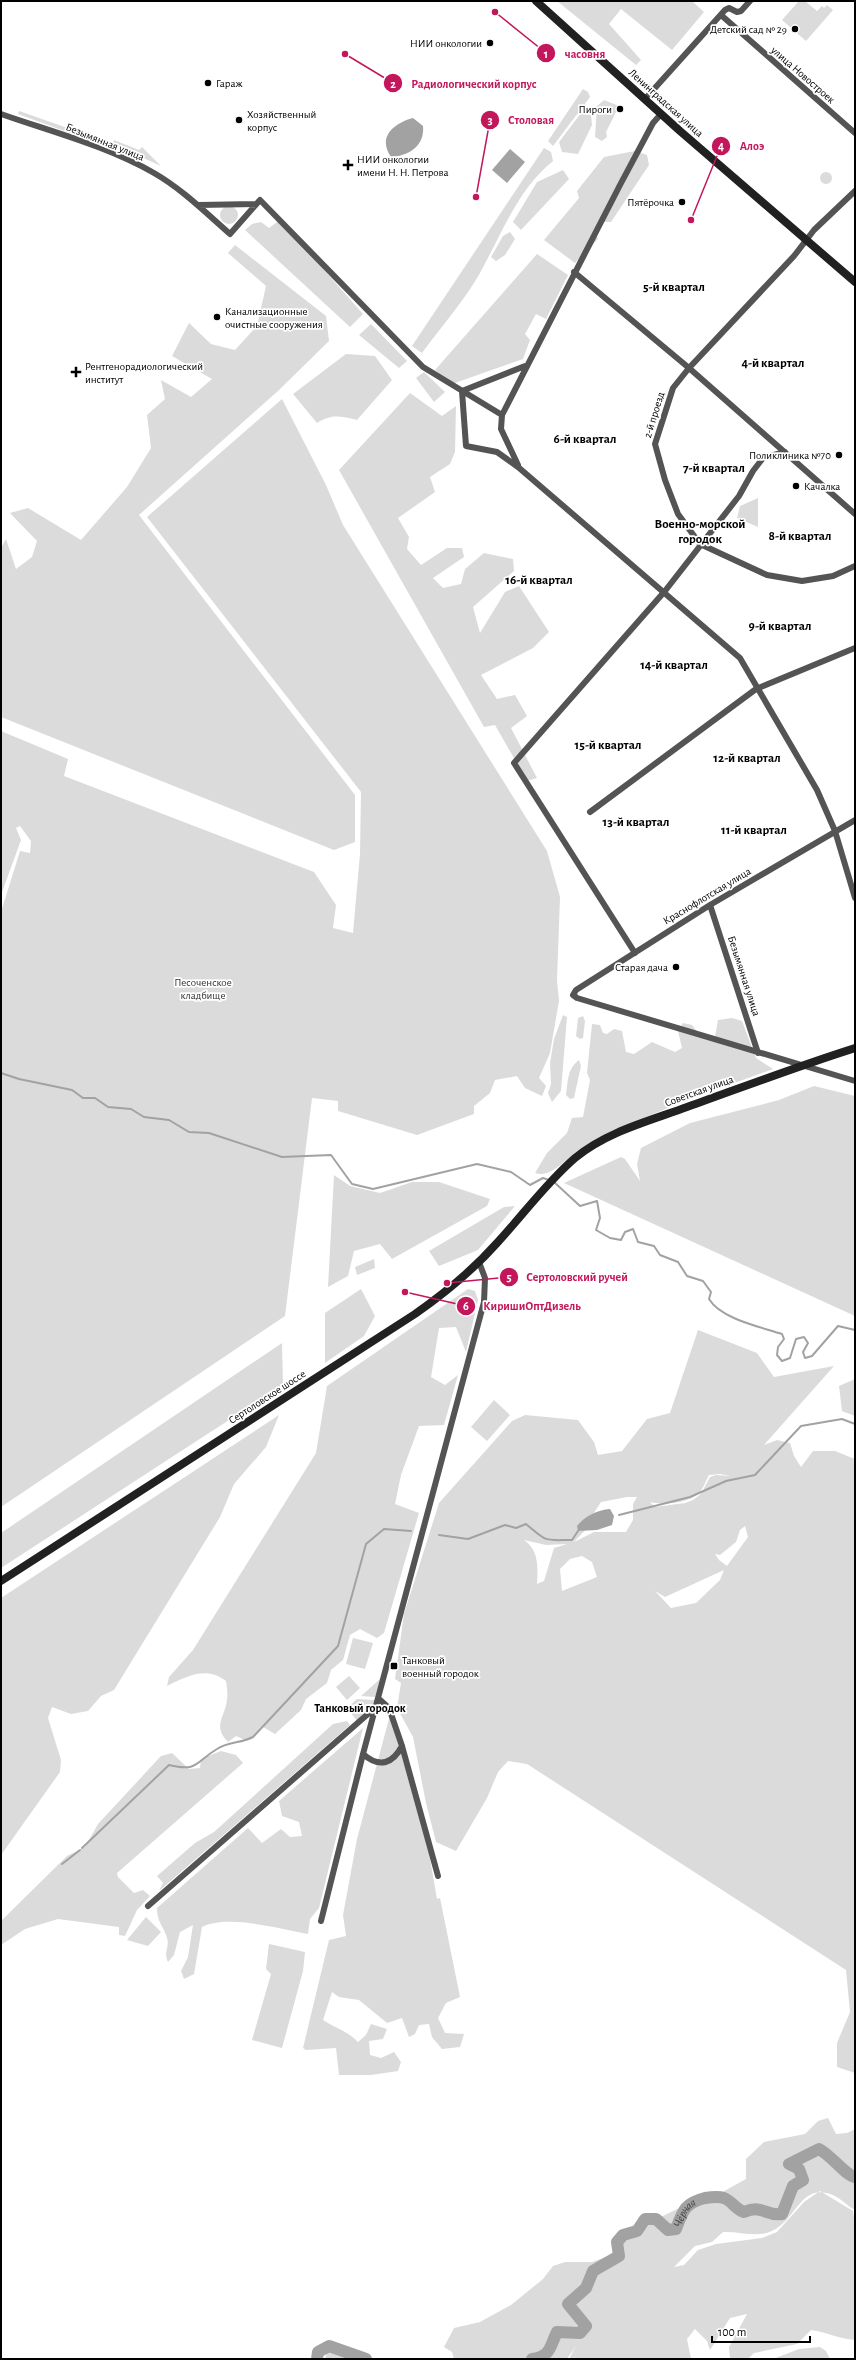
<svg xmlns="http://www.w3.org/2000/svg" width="856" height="2360" viewBox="0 0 856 2360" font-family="'Alegreya Sans',sans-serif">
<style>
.green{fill:#dbdbdb;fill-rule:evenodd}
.water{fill:#a2a2a2}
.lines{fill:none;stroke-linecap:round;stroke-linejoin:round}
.stream{stroke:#a2a2a2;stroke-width:2}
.river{stroke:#a2a2a2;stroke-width:12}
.street{stroke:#545454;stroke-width:6}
.secondary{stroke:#212121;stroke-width:8}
.poi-dot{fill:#000;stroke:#fff;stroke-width:1.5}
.labels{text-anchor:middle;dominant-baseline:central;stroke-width:3.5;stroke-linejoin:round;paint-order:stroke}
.poi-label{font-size:11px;fill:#000;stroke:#fff;text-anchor:start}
.street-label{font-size:11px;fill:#000;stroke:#fff}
.park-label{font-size:11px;fill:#323232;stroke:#fff}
.neighbourhood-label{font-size:12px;font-weight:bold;fill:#000;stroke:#fff}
.water-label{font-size:12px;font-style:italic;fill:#434343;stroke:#fff}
.quarter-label{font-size:13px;font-weight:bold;fill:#000;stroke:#fff}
.leader{fill:none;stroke:#c2185b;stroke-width:1.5}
.callout-dot{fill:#c2185b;stroke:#fff;stroke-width:1.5}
.mark-label{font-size:12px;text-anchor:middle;font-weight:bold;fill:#fff}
.callout-label{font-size:12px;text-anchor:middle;font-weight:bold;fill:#c2185b;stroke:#fff;stroke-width:3.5;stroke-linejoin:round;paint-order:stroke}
</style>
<rect width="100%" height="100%" fill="#fff"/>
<!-- green -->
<path class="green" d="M557,1H692L704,12L672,50L621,9L609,24L641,60L636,65Z
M799,1H805L817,11L822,6L824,8L827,5L833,10L806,41L782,20Z
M583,89L588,92L590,97L553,146L548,141Z
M604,100L619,106L606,132L607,137L602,141L595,137L597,106Z
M584,109L591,115L592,125L578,154L562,152L559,142Z
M19,111L99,139L97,143L18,114Z
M114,140L139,150L142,147L161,166L113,144Z
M544,148L551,152L553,161C518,189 501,235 480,273C464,301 441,327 422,353L412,346Z
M635,151L647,155L649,165L611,222H604L596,232L598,239L575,263L544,240L579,198L577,191L604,157Z
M563,170L569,179L521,230L513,222L537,182Z
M820 178a6 6 0 1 1 12 0a6 6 0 1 1-12 0Z
M220 215a9 9 0 1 1 18 0a9 9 0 1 1-18 0Z
M280,220L363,314L350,327L245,230L252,224L261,222L269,228Z
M510,232L515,239L505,255L496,261L491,257L503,236Z
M235,245L326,316L329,341L279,390L139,515L355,795V842L334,850L1,717V548L6,539L16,569L32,557L37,541L10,513L28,508L81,540L127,487L151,448L147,415L165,399L161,380L191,397L212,379L172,356L189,323L211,344L235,350L257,326L266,286L228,253Z
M537,254L568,275L546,319L536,314L525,334L530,340L523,359L452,384L435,370Z
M371,324L407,361L399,368L359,335Z
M346,354L375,356L392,380L357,420C340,416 332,414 317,423L293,394Z
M424,372L445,392L434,402L416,378Z
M410,393L442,416L456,406L455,452L450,464L430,477L435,492L398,518L409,537L407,549L421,565L447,548H462L464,557L433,578L443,588L461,584L465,569L484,553L513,559L514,571L473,607L480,633L505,592L519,586L549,632L533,648L481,675L497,699L515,695L527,716L511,728L537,778L527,781L495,725L484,727L339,470Z
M282,399L326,485L343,525L547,851L560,897L557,980L559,1001L550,1053L539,1078L546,1086L542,1096L525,1088L517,1076L495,1080L490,1093L474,1106V1114L417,1135L338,1111V1101L312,1098L285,1316L1,1507V912L20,851L30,853L31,841L20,826L16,828L21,840L1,895V731L68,759L64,776L314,872L336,905L333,928L353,933L360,854L361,792L147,517Z
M758,498V527L737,518L740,506Z
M563,1015L567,1017L561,1091L552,1102L548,1093L551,1084L550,1063L554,1039Z
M583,1016L585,1021L583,1038L580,1039L576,1036L578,1018Z
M732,1018L742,1021L756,1058L773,1069C709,1092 645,1114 584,1147C569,1154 553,1179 535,1173L547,1153L567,1133L572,1118L583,1117L590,1080L587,1073L592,1024L600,1025L603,1033L607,1034L614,1029L622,1031L626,1052L634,1054L652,1042L675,1052L682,1048L678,1031L683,1023L692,1025L702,1038L715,1037L718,1020Z
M579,1060L581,1066L574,1098L570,1099L566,1095C568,1081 567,1069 579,1060Z
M814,1086L855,1096V1316L564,1183L621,1157L625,1159L640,1181L637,1164L641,1148L690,1123L779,1100Z
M334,1175L350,1186L380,1193L412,1182H439L490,1199L487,1206L392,1259L380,1244L354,1251L348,1276L328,1287Z
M515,1206L478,1250L439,1266L429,1251L504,1207Z
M374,1259L375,1268L357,1275L355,1267Z
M361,1289L375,1316L364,1336L325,1363V1313Z
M468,1289L475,1291L478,1300L466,1352L456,1327L439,1328L431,1377L445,1385L458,1375L444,1425L419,1426L401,1475L395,1504L419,1513L384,1633L377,1638L360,1629L350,1635L343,1660L331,1670L327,1683L306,1699L301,1710L275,1734L263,1727L247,1741L236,1736L228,1742C212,1726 225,1717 227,1700C228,1694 227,1687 226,1681C206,1666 188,1676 167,1686L169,1677L193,1650L316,1453L327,1386Z
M698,1330L757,1353L774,1377L834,1366L764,1445L777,1440L790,1443L794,1456L801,1467L813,1451H835L855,1459V2073L837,2067V2043L850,2012L846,1970L527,1764L508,1761L498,1772L487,1798L456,1851L436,1842L426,1803L413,1737L397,1708L401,1683L395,1679L404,1614L439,1503L512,1421L525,1415L578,1420L594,1442L598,1455L622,1451L647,1419L670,1413ZM720,1474L730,1476L716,1475L710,1477L701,1494L693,1500L685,1503L655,1507L650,1502C664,1505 685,1504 698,1494C703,1490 706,1480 709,1475ZM627,1497H637L633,1504V1520L626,1532H594L574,1542L591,1524L590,1519L601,1502ZM745,1526L748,1537L727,1566L719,1560L715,1554L720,1555L736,1542L740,1530ZM524,1540L546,1545L567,1544L554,1548L544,1581L537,1584C538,1568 539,1550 524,1540ZM582,1556L592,1562L597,1577L562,1591L560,1569L570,1559ZM724,1570L720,1580L696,1603L671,1608L655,1591L665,1597Z
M282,1343L283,1385L1,1568V1533Z
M855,1379V1416L842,1411L839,1386Z
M494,1400L510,1415L487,1441L471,1427Z
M279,1415L266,1447L234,1484L220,1517L114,1690L101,1696L88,1711L71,1714L52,1707L48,1718L61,1760L60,1772L1,1855V1598Z
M353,1638L373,1643L365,1669L346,1664Z
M349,1676L360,1688L347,1700L336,1687Z
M380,1679L375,1697L361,1696Z
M357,1699L374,1700L373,1707L357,1721L347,1708Z
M390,1715L429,1853L437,1899L440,1898L460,1997L446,2003L438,2018L445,2033L464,2034L460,2047L442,2049L432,2037L429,2024L419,2025L415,2034L409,2037L402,2018L387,2023L359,2000L339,1997L332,1992L323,2020C337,2029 346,2030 358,2042L366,2035L371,2024L387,2029L383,2039L369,2041L370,2055L381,2058L394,2052L401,2062L398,2071L371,2075H339L336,2048L306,2050L303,2048L329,1940L346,1936L343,1915L357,1839Z
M347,1721L350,1725L159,1891L163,1883L157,1876L195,1843L214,1832L333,1724Z
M363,1728L319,1908L310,1919L308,1934C281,1929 227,1914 202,1927L194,1974L184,1979L181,1971L188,1957L193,1925L180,1932L174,1955L168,1962C163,1951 170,1947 167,1938C164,1926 157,1923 157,1908L248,1828L262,1843L281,1829L290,1837L302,1836L299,1822L282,1816L279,1801Z
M221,1751L236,1755L243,1763L117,1873L118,1877L134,1893L143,1890L150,1896L137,1910L125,1936L119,1935V1927L58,1919L25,1929L1,1945V1921L67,1856L85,1847L98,1824L161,1756L172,1753L189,1769L200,1768L201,1759Z
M146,1917L161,1932L148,1946L127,1940Z
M269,1944L305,1952L303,1971L282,2048L252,2040L271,1974L266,1969Z
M828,2118L836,2134L847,2133L855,2129V2210C847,2206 842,2199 833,2195C800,2182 797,2220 772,2231C757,2238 739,2231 723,2232L712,2242L695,2246L674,2267L684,2265L698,2250L716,2244L762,2238L777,2232L804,2202L820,2191L853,2211L855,2226V2340C839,2339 827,2332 811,2330L797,2344L754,2353L748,2359H732L730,2358L729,2347L747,2314L730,2318L710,2350L707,2341L695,2329L687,2339L691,2359H569L576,2346L567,2359H454L452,2352L444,2347L454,2328L480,2322L511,2305L543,2279L553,2266L565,2262H592L614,2254L625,2231L645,2219L661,2217L701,2197L719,2194L746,2179V2159L764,2142L805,2134L818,2121Z
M820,2347L826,2351L830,2359H773L799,2349Z
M328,2350H337L360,2359H325Z"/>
<!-- water -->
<path class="water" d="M413,118L423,126C425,145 410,156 391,157C377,137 394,123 413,118Z
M510,149L525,162L507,183L492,170Z
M610,1509L614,1516L612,1525L597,1530L578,1531L577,1526C585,1516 597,1510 610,1509Z"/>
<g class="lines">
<!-- stream -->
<path class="stream" d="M1,1073L19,1079L72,1090L83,1098H95L108,1107L131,1109L144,1117L169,1120L189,1132L209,1133L282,1157L331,1155L352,1184L373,1189L477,1164L511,1172L530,1185L543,1178L549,1180
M554,1182L580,1206L597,1201L600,1218L596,1230L610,1238L621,1240L625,1232L633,1229L638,1242L654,1246L660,1255L678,1262L687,1276L703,1281L711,1292L709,1299C721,1319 761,1327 782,1334L784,1339L778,1347L777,1355L782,1361L790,1358L796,1339L804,1337L808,1343L803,1352L805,1358L812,1356L838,1326L855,1330
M619,1515L690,1497L726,1481L755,1475L801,1426L842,1419L855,1424
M439,1535L468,1539L505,1525L516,1528L526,1524C548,1543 544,1540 572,1540L578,1531
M82,1848L169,1765C199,1772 195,1762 217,1749C227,1742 242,1743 253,1737L338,1646L366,1544L384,1529L411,1531
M62,1864L80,1850"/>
<!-- river -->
<g class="river">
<path d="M317,2359L318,2352L329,2346L366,2359"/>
<path id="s1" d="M532,2359C551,2357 550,2346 557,2332L580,2333L586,2326L568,2304L586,2288L593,2271L619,2256L617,2242L623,2235L637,2231L645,2219H656L668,2230L676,2229C683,2210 685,2203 705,2198C711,2197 718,2196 724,2198C732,2201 735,2209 744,2212C764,2204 766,2217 782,2214L793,2186L803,2180L799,2169L789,2164L819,2149C832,2156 845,2175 855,2177"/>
</g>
<!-- street -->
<path class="street" d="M721,15L855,133
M645,99L725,10L729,8L737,12L741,11L750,1
M1,114C52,132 107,146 154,173C182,189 206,213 230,234L260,200L423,367L502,415
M855,191L814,230L794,256L689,368L673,388L655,444L665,480L678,514L700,544L767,575L802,581L833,576L855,566
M198,205L256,204
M574,272L689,368L855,514
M462,391L466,446L497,452L518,467L740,658L817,790L835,831L855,898
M462,391L525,366
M518,465L501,429L502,415L620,185L653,123L661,114
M590,812L756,689L855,648
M855,820L710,905L576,990L573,995L577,998L855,1081
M710,905L758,1053
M635,953L514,763L665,591L739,496L753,471L763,458L785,452
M379,1699L389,1708L402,1746L438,1876
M363,1754C380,1769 393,1763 402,1746
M148,1906L376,1707
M321,1921L363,1754L484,1302L485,1278L479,1262"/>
<!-- secondary -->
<path class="secondary" d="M536,1L680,131L855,282
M1,1581L415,1314C445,1293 473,1270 497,1243C523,1215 546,1183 575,1158C606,1132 649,1121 687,1107C743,1087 798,1066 855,1048"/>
</g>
<!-- markers -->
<g class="poi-dot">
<circle cx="795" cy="29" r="4"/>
<circle cx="490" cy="43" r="4"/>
<circle cx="208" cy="83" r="4"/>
<circle cx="620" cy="109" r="4"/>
<circle cx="239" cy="120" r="4"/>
<path d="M346 159h4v4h4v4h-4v4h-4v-4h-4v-4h4z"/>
<circle cx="682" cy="202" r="4"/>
<circle cx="217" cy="317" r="4"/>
<path d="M74 366h4v4h4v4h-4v4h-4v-4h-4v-4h4z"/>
<circle cx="839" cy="455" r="4"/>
<circle cx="796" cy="486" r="4"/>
<circle cx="676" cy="967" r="4"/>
<rect x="390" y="1662" width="8" height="8" rx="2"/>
</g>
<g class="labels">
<!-- poi labels -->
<g class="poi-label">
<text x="787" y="29" text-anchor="end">Детский сад № 29</text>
<text x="482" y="43" text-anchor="end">НИИ онкологии</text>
<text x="216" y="83">Гараж</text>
<text x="612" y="109" text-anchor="end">Пироги</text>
<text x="247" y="114">Хозяйственный<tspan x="247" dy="13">корпус</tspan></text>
<text x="357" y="159">НИИ онкологии<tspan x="357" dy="13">имени Н. Н. Петрова</tspan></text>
<text x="674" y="202" text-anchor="end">Пятёрочка</text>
<text x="225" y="311">Канализационные<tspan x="225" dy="13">очистные сооружения</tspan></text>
<text x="85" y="366">Рентгенорадиологический<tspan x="85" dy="13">институт</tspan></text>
<text x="831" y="455" text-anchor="end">Поликлиника №70</text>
<text x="804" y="486">Качалка</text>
<text x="668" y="967" text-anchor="end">Старая дача</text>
<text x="402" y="1660">Танковый<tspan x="402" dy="13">военный городок</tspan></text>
</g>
<!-- street labels -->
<g class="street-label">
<text transform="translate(803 75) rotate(41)">улица Новостроек</text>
<text transform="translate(666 103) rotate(42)">Ленинградская улица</text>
<text transform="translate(105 142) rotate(22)">Безымянная улица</text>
<text transform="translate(654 415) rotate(-73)">2-й проезд</text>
<text transform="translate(707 896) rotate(-31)">Краснофлотская улица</text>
<text transform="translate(744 976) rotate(72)">Безымянная улица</text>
<text transform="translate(699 1091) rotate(-20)">Советская улица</text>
<text transform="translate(267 1397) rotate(-33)">Сертоловское шоссе</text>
</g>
<!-- park labels -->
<g class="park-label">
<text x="203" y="982">Песоченское<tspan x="203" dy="13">кладбище</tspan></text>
</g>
<!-- neighbourhood labels -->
<g class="neighbourhood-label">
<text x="360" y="1708">Танковый городок</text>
</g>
<!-- water labels -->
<g class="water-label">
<text stroke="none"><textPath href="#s1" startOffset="279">Чёрная</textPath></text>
</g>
<!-- quarter labels -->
<g class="quarter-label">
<text x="674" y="287">5-й квартал</text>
<text x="773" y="363">4-й квартал</text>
<text x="585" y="439">6-й квартал</text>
<text x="714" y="468">7-й квартал</text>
<text x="700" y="524">Военно-морской<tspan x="700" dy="15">городок</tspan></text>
<text x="800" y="536">8-й квартал</text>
<text x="539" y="580">16-й квартал</text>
<text x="780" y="626">9-й квартал</text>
<text x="674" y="665">14-й квартал</text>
<text x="608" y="745">15-й квартал</text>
<text x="747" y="758">12-й квартал</text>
<text x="636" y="822">13-й квартал</text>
<text x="754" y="830">11-й квартал</text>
</g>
</g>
<!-- callouts -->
<path class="leader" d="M495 12L546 53M345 54L393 83M476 197L490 120M691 220L721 146M447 1283L509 1277M405 1292L466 1306"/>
<g class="callout-dot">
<circle cx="495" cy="12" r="4"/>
<circle cx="345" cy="54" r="4"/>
<circle cx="476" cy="197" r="4"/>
<circle cx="691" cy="220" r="4"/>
<circle cx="447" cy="1283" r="4"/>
<circle cx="405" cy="1292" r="4"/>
<circle cx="546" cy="53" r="10"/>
<circle cx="393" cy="83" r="10"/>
<circle cx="490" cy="120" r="10"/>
<circle cx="721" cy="146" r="10"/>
<circle cx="509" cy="1277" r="10"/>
<circle cx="466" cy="1306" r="10"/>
</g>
<g class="mark-label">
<text x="546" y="58">1</text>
<text x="393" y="88">2</text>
<text x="490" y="124">3</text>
<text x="721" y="150">4</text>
<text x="509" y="1281">5</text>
<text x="466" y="1310">6</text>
</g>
<g class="callout-label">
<text x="585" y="58">часовня</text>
<text x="474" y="88">Радиологический корпус</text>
<text x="531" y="124">Столовая</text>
<text x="752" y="150">Алоэ</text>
<text x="577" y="1281">Сертоловский ручей</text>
<text x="532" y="1310">КиришиОптДизель</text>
</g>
<!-- border -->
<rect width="856" height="2360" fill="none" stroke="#000000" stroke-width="4"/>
<!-- scale -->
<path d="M712 2336v6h98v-6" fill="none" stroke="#000000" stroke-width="2"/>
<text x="718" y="2336" font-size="12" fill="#000000" stroke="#ffffff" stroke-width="3" paint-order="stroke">100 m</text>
</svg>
